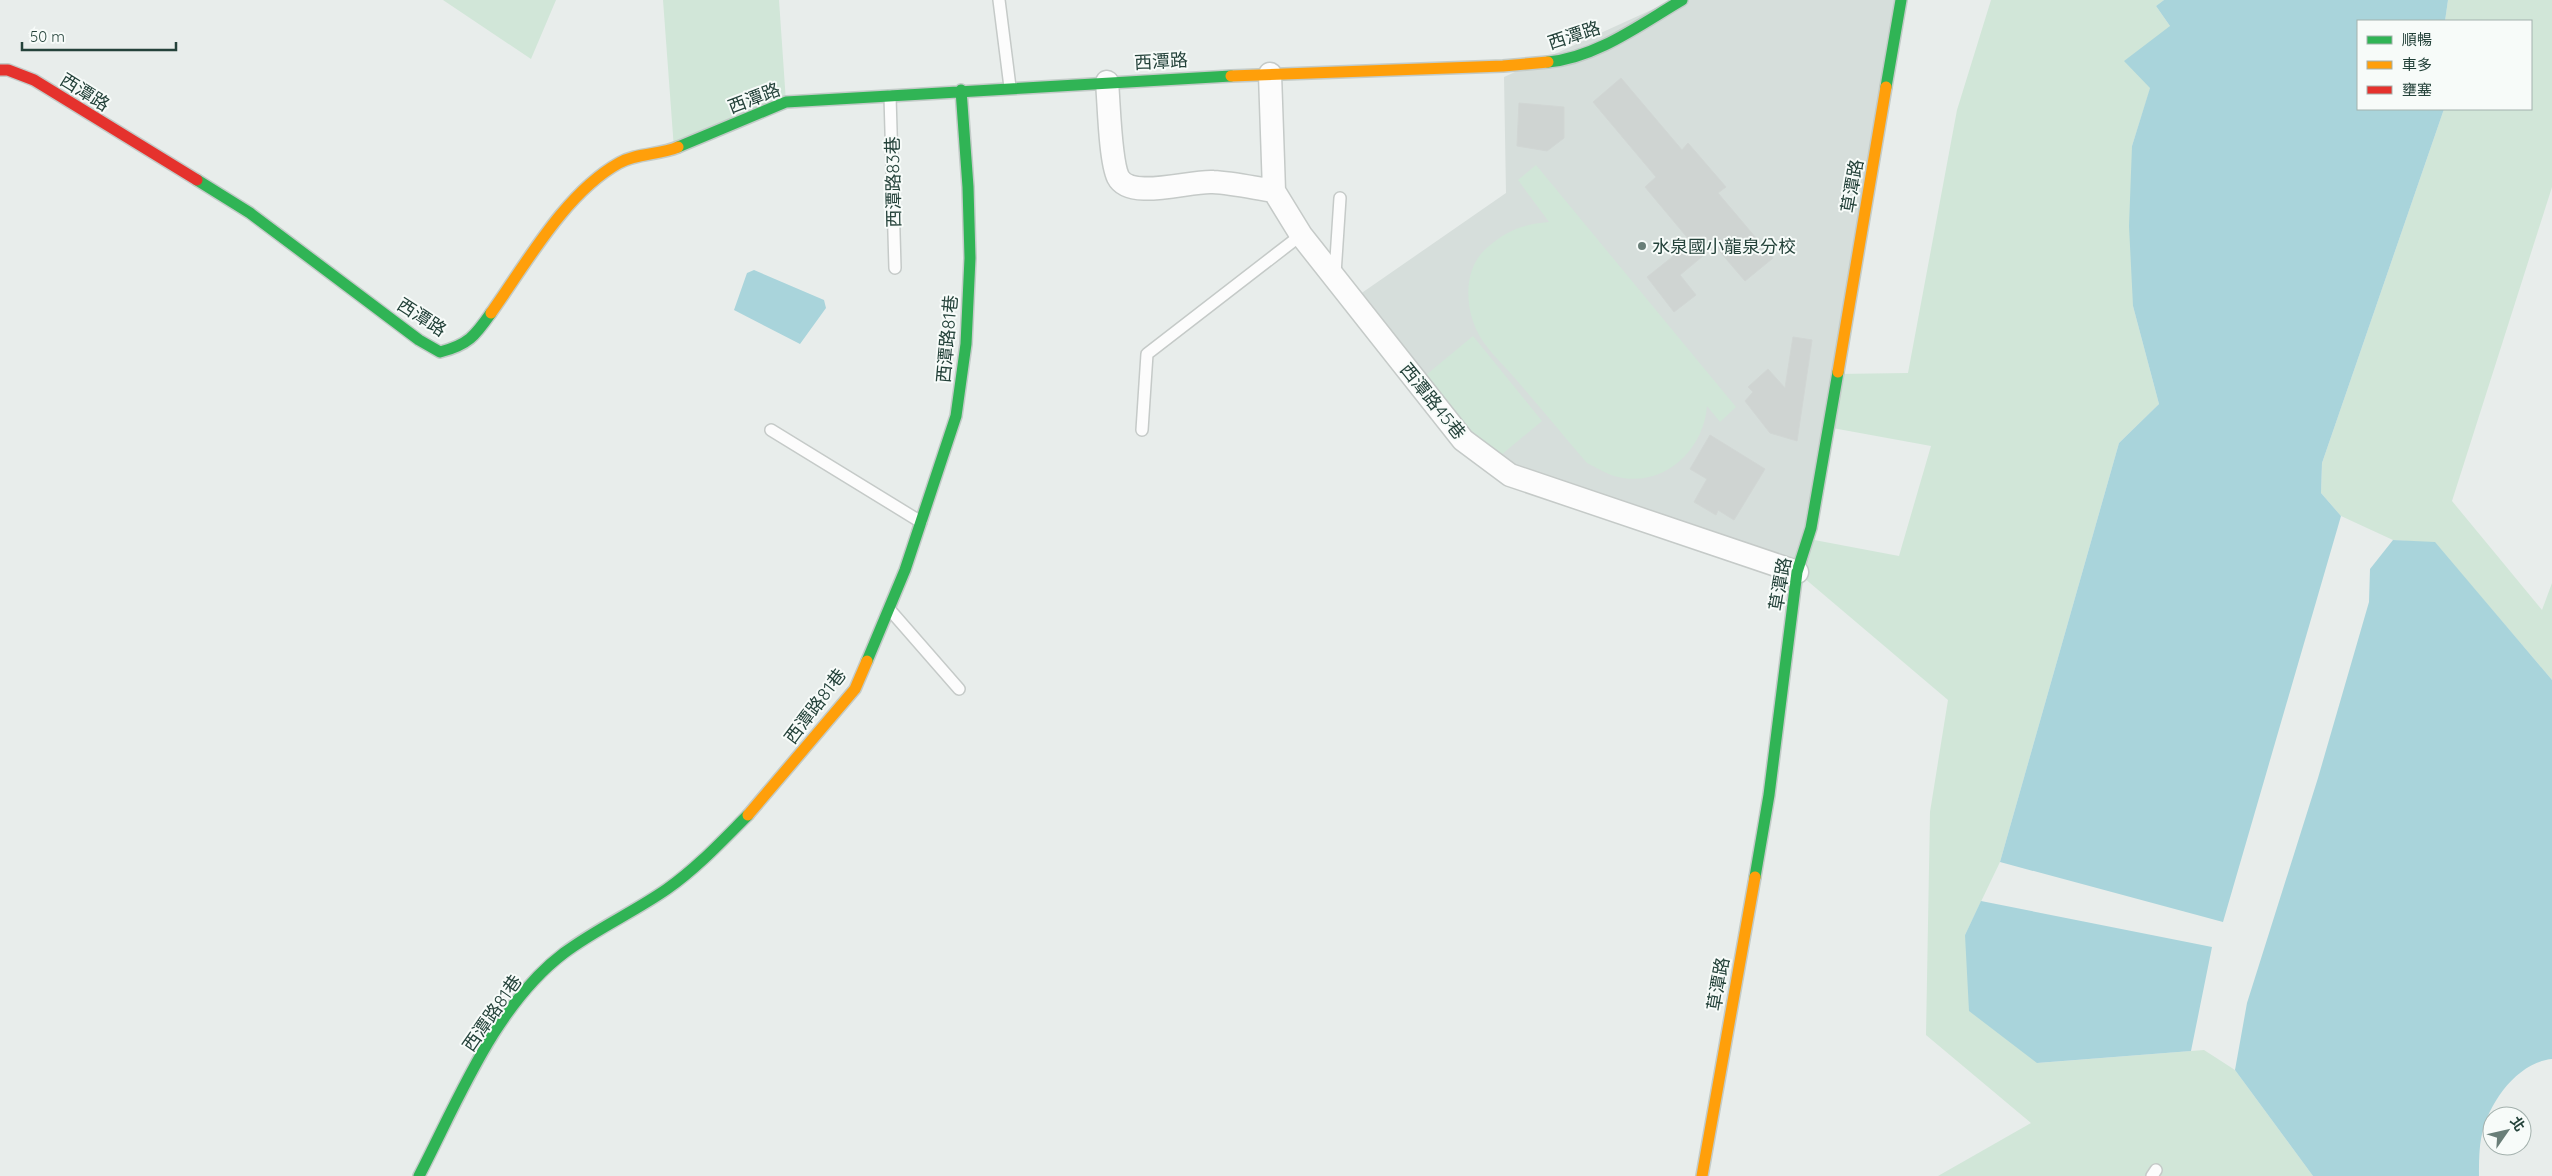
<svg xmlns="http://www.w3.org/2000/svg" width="2552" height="1176" viewBox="0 0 2552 1176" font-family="Quicksand,'Noto Sans TC',sans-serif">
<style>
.built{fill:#d6dedb}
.green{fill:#d1e6d8}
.water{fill:#a9d4db}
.building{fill:#cfd4d2;stroke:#d1d6d4}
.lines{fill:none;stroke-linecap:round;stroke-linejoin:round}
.lane-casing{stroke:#c5cac8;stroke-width:14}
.street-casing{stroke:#c5cac8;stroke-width:25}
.fast-casing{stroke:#c3cbc8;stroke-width:14}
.slow-casing{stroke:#c3cbc8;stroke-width:14}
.jam-casing{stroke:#c3cbc8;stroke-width:14}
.lane{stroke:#fcfcfc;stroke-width:11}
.street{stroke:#fcfcfc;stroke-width:22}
.fast{stroke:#30b455;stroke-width:11}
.slow{stroke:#ff9f0a;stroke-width:11}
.jam{stroke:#e5322d;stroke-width:11}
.poi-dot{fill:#697e78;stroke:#f7fbf9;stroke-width:2}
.labels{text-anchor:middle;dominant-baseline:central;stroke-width:4;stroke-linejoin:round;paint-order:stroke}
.street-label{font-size:18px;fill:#24423a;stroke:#f7fbf9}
.poi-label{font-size:18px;fill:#24423a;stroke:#f7fbf9;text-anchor:start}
</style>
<rect width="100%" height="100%" fill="#e8edeb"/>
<!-- built -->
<path class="built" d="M1673,0H1900L1797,572L1510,475L1463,440L1353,299L1506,193L1504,77Z"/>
<!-- green -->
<path class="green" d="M443,0H556L531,59Z
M663,0H779L786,102L674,149Z
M1991,0H2164L2156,6L2170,26L2132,146L2133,306L2159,404L2119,443L2000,862L1965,935L2038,1063L2204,1050L2235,1070L2313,1176H1938L2031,1123L1926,1035L1930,812L1948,700L1797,572L1809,539L1899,556L1931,446L1827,427L1836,374L1908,373L1957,110Z
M2448,0H2552V187L2452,501L2542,610L2552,583V680L2435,543L2393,540L2341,516L2321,493L2322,463L2444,109H2531V21H2445Z
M1536,165L1736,407L1720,422L1707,406C1704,448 1667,485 1623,478C1609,476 1599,469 1587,463C1562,434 1538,405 1513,376C1501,362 1485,348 1477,331C1464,304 1464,266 1488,247C1507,230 1524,224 1549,222L1518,180Z
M1473,336L1542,421L1495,460L1426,375Z"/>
<!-- water -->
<path class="water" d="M2164,0H2448L2445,21H2358V109H2444L2322,463L2321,493L2341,516L2223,922L2000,862L2119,443L2159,404L2133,306L2129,226L2132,146L2150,88L2124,61L2170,26L2156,6Z
M754,270L824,300L826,308L800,344L734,310L747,273Z
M2393,540L2435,542L2552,680V1059C2518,1062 2489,1102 2482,1134C2479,1147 2479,1162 2479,1176H2313L2235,1070L2247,1003L2318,778L2369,602L2370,569Z
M1981,901L2212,947L2191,1051L2037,1063L1969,1011L1965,935Z"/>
<!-- building -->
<path class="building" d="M1621,78L1682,150L1688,143L1726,187L1718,193L1773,258L1745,281L1715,246L1680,275L1696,295L1674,312L1647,277L1691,242L1645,187L1656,177L1593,102Z
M1519,103L1564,107V138L1547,151L1517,146Z
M1793,337L1812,340L1797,441L1770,433L1745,401L1753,392L1748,387L1768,369L1785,388Z
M1710,435L1765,469L1734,520L1718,510L1716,515L1694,502L1707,479L1690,469Z"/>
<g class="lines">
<!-- lane casing -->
<g class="lane-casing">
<path id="lane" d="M999,0L1010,87
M890,96L895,268
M1335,274L1340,198
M771,430L921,522
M1142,430L1147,354L1301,235
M890,610L959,689
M2152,1176L2156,1170"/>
</g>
<!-- street casing -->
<g class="street-casing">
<path id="street" d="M1270,74L1274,191L1301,235L1463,440L1510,475L1797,572
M1107,82C1109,104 1110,160 1118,177C1130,201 1191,180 1213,182C1233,183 1254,188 1274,191"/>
</g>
<!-- fast casing -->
<g class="fast-casing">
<path id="fast" d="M1548,62C1596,58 1641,24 1682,0
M1886,87L1901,0
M678,147L786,102L1231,76
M197,180L250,213L419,340L440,352C468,345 475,336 491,313
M867,661L905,570L956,416L966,344L970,258L968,187L961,90
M1755,877L1769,795L1797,572L1811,528L1838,372
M419,1176C458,1101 495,1005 564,953C596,929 634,912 667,889C697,868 722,841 748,815"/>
</g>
<!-- slow casing -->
<g class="slow-casing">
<path id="slow" d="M1231,76L1503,66L1548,62
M491,313C526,264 565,193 619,163C636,153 660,155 678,147
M1838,372L1886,87
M748,815L855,689L867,661
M1702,1176L1755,877"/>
</g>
<!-- jam casing -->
<g class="jam-casing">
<path id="jam" d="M0,70H8L34,80L197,180"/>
</g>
<!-- lane -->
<use href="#lane" class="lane"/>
<!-- street -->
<use href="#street" class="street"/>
<!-- fast -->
<use href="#fast" class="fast"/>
<!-- slow -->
<use href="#slow" class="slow"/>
<!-- jam -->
<use href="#jam" class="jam"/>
</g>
<!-- markers -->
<circle class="poi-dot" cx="1642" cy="246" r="5"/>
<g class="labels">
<!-- street labels -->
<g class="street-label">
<text transform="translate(1574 35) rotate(-18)">西潭路</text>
<text transform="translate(1161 61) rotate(-3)">西潭路</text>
<text transform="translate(85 92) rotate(32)">西潭路</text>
<text transform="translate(754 98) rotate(-21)">西潭路</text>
<text transform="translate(893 182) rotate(-91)">西潭路83巷</text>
<text transform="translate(1852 186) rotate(-80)">草潭路</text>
<text transform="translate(422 317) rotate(33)">西潭路</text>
<text transform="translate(947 339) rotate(-85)">西潭路81巷</text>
<text transform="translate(1433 401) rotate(51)">西潭路45巷</text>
<text transform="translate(1780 584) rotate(-80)">草潭路</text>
<text transform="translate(815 706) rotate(-53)">西潭路81巷</text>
<text transform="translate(1718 984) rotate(-80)">草潭路</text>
<text transform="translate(492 1013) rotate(-55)">西潭路81巷</text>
</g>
<!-- poi labels -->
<g class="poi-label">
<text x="1652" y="246">水泉國小龍泉分校</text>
</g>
</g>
<!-- legend -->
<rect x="2357" y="20" width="175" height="90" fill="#f7fbf9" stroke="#a3b1ad"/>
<rect x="2367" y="36" width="25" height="8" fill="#30b455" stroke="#a3b1ad"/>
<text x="2402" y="45" font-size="15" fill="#24423a">順暢</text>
<rect x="2367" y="61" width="25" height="8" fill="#ff9f0a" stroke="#a3b1ad"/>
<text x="2402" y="70" font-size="15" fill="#24423a">車多</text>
<rect x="2367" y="86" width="25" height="8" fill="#e5322d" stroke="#a3b1ad"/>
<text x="2402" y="95" font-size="15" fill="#24423a">壅塞</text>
<!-- north arrow -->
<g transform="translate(2507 1131) rotate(56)"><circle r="24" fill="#f7fbf9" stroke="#a3b1ad"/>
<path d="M0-4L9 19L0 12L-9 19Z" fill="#697e78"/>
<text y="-8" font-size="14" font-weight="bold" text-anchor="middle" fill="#24423a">北</text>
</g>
<!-- scale -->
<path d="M22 42v8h154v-8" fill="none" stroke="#24423a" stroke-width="2.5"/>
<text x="30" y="42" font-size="15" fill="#24423a" stroke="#f7fbf9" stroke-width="4" paint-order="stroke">50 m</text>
</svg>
